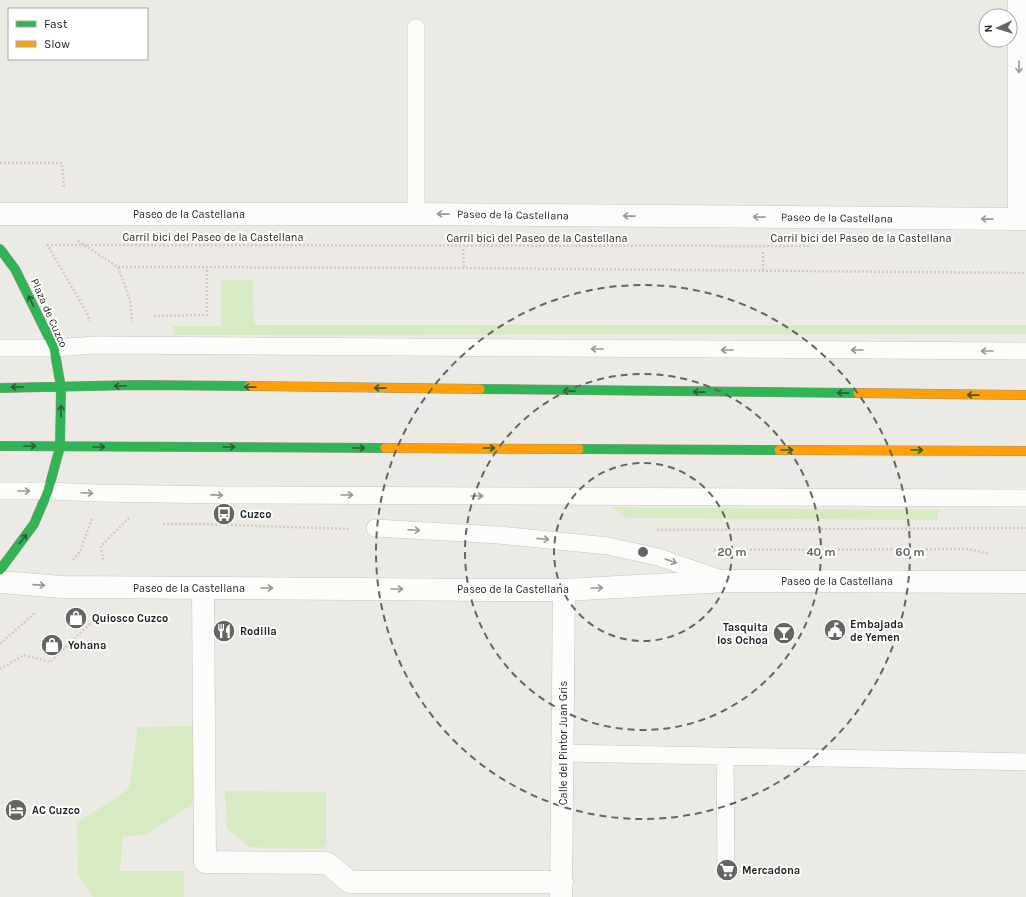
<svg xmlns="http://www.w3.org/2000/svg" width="1026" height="897" viewBox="0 0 1026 897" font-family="Karla,sans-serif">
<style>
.grass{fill:#d7ebc2}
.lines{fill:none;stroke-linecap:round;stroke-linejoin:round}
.lane-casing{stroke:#c4c4c1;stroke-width:18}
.street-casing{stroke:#c4c4c1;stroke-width:23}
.fast-casing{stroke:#93967c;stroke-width:10}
.slow-casing{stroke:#93967c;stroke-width:10}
.path{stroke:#d7c8c4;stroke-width:2.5;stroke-dasharray:2 2;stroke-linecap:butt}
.lane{stroke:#fcfcfb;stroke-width:17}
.street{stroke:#fcfcfb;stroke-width:22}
.fast{stroke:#30b455;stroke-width:9}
.slow{stroke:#ff9f0a;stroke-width:9}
.oneway{stroke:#989897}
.oneway2{stroke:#266136}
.ring{fill:none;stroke:#656563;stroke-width:2;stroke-dasharray:7 5}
.labels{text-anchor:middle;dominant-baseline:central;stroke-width:4;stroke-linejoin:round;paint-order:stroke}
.street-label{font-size:11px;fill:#1d1d1d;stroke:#fff}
.poi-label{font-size:11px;font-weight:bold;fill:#1d1d1d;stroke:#fff;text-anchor:start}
.centre{fill:#656563;stroke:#fff;stroke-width:2}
.ring-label{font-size:12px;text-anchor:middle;font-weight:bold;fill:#656563;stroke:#fff;stroke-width:4;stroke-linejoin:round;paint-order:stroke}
</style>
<rect width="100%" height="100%" fill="#eceae5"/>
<!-- grass -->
<path class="grass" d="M221,280H253L254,325H1026V334L173,335V326H221Z
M612,507L938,510V520L626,518Z
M199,726L200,790L193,804L146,835L123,836L120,871H184V897H93L78,875L77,823L129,789L138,727Z
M225,791L326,792V845L322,849L249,847L227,829Z"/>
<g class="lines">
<!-- lane casing -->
<g class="lane-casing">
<path id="lane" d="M416,28V214
M0,348H54L96,345L1026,351
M0,491H48L97,493L224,495L1026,498
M375,528L499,535L608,546L658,557L721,579
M563,753L1026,762
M725,756L726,868"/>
</g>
<!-- street casing -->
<g class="street-casing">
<path id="street" d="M1019,0V219
M0,214H416L1026,219
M0,582L62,587L492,590H564L727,581L1026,582
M203,588L205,862L327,863L350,882H562
M561,896L564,590"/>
</g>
<!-- fast casing -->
<g class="fast-casing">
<path id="fast" d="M0,249L15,269L54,348L61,387L60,447L48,491L34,524L0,570
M0,388L136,385L249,386
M480,389L858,393
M0,446L385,448
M579,449L779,450"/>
</g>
<!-- slow casing -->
<g class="slow-casing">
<path id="slow" d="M249,386L480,389
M858,393L1026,395
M385,448L579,449
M779,450L1026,451"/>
</g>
<!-- path -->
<path class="path" d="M0,163H62L64,189
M78,241L118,267L130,300L132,322
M47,244L88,315L90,322
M47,245L810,246
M463,249L464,268
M118,267L464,268L1026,273
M763,270V250
M154,316L207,315V267
M163,524H198L351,529
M657,530L1026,528
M714,550L969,549L989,554
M73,560L80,552L92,518
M103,560L101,546L130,517
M0,644L36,612
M0,669L24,655L50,662L96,618L97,613"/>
<!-- lane -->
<use href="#lane" class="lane"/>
<!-- street -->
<use href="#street" class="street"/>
<!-- fast -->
<use href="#fast" class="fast"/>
<!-- slow -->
<use href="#slow" class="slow"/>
</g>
<!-- one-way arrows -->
<defs><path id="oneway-shaft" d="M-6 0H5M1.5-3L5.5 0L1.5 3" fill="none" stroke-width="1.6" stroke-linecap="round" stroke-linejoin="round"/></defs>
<g class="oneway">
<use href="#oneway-shaft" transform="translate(1019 67) rotate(90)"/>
<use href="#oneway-shaft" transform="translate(443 214) rotate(-179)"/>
<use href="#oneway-shaft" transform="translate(629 216) rotate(-179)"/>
<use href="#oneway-shaft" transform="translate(759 217) rotate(-179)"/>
<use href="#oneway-shaft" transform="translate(987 219) rotate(-179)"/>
<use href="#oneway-shaft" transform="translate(597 349) rotate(-180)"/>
<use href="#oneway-shaft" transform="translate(727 350) rotate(-180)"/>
<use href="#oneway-shaft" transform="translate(857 350) rotate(-180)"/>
<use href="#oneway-shaft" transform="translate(987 351) rotate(-180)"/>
<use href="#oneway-shaft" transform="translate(24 491)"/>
<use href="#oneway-shaft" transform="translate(87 493) rotate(3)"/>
<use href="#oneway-shaft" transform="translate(217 495) rotate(1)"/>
<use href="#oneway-shaft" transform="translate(347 495)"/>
<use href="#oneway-shaft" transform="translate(477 496)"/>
<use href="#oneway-shaft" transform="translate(414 530) rotate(3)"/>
<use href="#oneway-shaft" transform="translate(543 539) rotate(6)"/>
<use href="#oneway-shaft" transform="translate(671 561) rotate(20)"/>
<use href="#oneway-shaft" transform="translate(39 585) rotate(4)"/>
<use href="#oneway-shaft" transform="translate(267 588)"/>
<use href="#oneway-shaft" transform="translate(597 588) rotate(-3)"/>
<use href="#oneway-shaft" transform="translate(397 589)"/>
</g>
<g class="oneway2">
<use href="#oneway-shaft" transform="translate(31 301) rotate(-116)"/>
<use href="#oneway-shaft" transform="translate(120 386) rotate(178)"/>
<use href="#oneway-shaft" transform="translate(17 387) rotate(180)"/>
<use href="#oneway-shaft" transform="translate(250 387) rotate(-179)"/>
<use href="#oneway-shaft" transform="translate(380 388) rotate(-179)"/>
<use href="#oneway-shaft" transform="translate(569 391) rotate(-179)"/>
<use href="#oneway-shaft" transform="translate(699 392) rotate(-179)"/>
<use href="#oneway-shaft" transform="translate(843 393) rotate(-179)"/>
<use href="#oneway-shaft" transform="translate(973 395) rotate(-179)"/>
<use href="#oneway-shaft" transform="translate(61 411) rotate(-89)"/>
<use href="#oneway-shaft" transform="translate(30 446)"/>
<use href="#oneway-shaft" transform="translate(99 447)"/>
<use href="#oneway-shaft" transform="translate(229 447)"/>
<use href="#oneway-shaft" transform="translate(359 448)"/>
<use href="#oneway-shaft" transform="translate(489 448)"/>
<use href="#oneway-shaft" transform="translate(787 450)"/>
<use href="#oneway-shaft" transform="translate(917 450)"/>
<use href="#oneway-shaft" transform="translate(23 539) rotate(-53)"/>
</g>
<!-- distance rings -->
<g class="ring">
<circle cx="643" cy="552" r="89"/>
<circle cx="643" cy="552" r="178"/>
<circle cx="643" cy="552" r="267"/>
</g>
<!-- icons -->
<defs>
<g id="bus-disc" transform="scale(1.15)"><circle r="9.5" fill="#656563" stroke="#fff"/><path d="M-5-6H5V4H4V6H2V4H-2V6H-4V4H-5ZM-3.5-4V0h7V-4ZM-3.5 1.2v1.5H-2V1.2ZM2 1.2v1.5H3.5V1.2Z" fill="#fff"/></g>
<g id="shop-disc" transform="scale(1.15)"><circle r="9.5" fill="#656563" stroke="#fff"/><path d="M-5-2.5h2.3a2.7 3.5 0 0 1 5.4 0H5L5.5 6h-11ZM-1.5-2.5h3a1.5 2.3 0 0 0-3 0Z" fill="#fff"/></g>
<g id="civic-disc" transform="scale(1.15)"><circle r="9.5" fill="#656563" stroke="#fff"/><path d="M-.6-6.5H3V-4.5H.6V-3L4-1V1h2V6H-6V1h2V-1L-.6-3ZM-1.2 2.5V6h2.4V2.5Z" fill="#fff"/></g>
<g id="restaurant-disc" transform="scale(1.15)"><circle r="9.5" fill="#656563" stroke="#fff"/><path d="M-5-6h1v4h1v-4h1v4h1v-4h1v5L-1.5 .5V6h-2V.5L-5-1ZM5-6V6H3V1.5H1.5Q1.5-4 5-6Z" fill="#fff"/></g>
<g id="bar-disc" transform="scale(1.15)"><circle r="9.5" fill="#656563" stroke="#fff"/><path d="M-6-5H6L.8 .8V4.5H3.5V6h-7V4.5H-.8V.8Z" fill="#fff"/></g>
<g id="hotel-disc" transform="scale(1.15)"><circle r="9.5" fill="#656563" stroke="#fff"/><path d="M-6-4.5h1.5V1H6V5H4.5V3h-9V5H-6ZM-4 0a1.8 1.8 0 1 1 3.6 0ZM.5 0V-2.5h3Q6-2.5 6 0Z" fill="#fff"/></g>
<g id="supermarket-disc" transform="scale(1.15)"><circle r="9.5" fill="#656563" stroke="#fff"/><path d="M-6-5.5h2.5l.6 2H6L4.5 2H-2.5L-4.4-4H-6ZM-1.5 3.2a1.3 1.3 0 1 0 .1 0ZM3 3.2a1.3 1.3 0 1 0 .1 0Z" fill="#fff"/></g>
</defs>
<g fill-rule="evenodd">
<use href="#bus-disc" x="224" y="514"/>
<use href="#shop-disc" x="76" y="618"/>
<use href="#civic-disc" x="835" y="630"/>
<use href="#restaurant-disc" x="224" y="631"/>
<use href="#bar-disc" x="784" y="633"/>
<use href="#shop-disc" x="52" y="645"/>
<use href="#hotel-disc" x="16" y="810"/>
<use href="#supermarket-disc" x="727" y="870"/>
</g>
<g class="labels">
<!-- street labels -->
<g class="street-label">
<text x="189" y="214">Paseo de la Castellana</text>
<text transform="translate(513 215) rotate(1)">Paseo de la Castellana</text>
<text transform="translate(837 218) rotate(1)">Paseo de la Castellana</text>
<text x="213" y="237">Carril bici del Paseo de la Castellana</text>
<text x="537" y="238">Carril bici del Paseo de la Castellana</text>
<text x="861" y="238">Carril bici del Paseo de la Castellana</text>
<text transform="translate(49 313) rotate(66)">Plaza de Cuzco</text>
<text x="837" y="581">Paseo de la Castellana</text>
<text x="189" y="588">Paseo de la Castellana</text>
<text x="513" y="589">Paseo de la Castellana</text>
<text transform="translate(563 743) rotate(-90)">Calle del Pintor Juan Gris</text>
</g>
<!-- poi labels -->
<g class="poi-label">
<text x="240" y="514">Cuzco</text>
<text x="92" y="618">Quiosco Cuzco</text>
<text x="850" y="624">Embajada<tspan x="850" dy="13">de Yemen</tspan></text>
<text x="768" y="627" text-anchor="end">Tasquita<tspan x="768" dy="13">los Ochoa</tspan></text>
<text x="240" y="631">Rodilla</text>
<text x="68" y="645">Yohana</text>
<text x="32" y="810">AC Cuzco</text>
<text x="742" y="870">Mercadona</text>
</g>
</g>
<circle cx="643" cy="552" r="6" class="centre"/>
<g class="ring-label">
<text x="732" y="556">20 m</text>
<text x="821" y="556">40 m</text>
<text x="910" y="556">60 m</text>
</g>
<!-- legend -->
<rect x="8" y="8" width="140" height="52" fill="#ffffff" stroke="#a5a5a5"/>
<rect x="16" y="21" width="20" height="6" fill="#30b455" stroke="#a5a5a5"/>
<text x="44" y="28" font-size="12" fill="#1d1d1d">Fast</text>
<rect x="16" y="41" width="20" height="6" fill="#ff9f0a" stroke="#a5a5a5"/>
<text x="44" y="48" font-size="12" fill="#1d1d1d">Slow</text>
<!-- north arrow -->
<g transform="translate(998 28) rotate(266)"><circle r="19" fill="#ffffff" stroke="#a5a5a5"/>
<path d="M0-3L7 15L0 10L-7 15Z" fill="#656563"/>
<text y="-6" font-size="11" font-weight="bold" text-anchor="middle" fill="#1d1d1d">N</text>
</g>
</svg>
